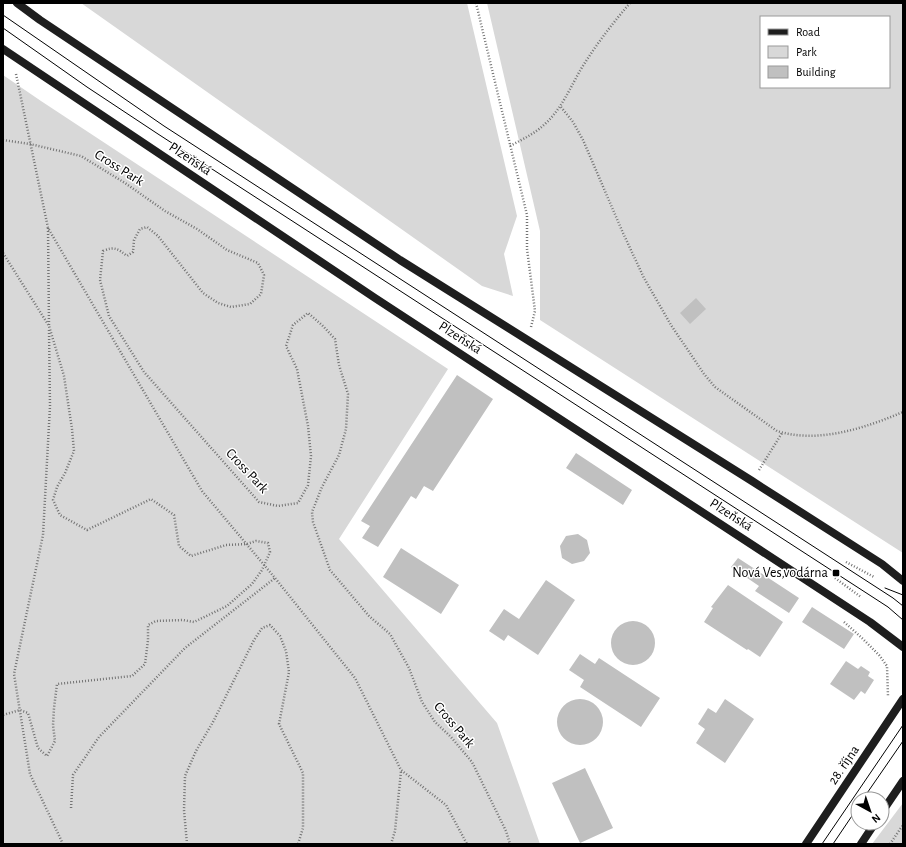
<svg xmlns="http://www.w3.org/2000/svg" width="906" height="847" viewBox="0 0 906 847" font-family="'Alegreya Sans',sans-serif">
<style>
.green{fill:#d8d8d8;fill-rule:evenodd}
.building{fill:#c0c0c0}
.lines{fill:none;stroke-linecap:round;stroke-linejoin:round}
.path{stroke:#737373;stroke-width:2.5;stroke-dasharray:1 2;stroke-linecap:butt}
.secondary{stroke:#1e1e1e;stroke-width:8}
.tram{stroke:#000;stroke-width:1}
.poi-dot{fill:#000;stroke:#fff;stroke-width:1.5}
.labels{text-anchor:middle;dominant-baseline:central;stroke-width:3;stroke-linejoin:round;paint-order:stroke}
.street-label{font-size:14px;fill:#000;stroke:#fff}
.poi-label{font-size:14px;fill:#000;stroke:#fff;text-anchor:end}
</style>
<rect width="100%" height="100%" fill="#fff"/>
<!-- green -->
<path class="green" d="M81,3H467L517,216L504,254L513,296L482,286Z
M487,3H903V553L540,320V231ZM761,17H889V87H761Z
M3,75L41,101L448,369L339,539L497,723L540,844H3Z
M903,803V844H872Z"/>
<!-- building -->
<path class="building" d="M696,298L706,309L690,324L680,313Z
M457,375L493,399L433,491L424,486L416,499L411,496L378,547L362,538L370,526L361,521Z
M576,453L632,490L623,505L566,468Z
M578,534L587,540L590,553L584,561L572,564L562,558L560,546L566,536Z
M401,548L459,585L441,614L383,577Z
M738,558L799,598L789,613L755,591L759,586L731,567Z
M546,580L575,600L538,655L508,635L504,641L489,631L504,609L519,619Z
M728,585L783,622L760,657L748,649L747,650L704,622L713,608L711,607Z
M812,607L854,634L844,649L802,622Z
M611 643a22 22 0 1 1 44 0a22 22 0 1 1-44 0Z
M580,654L595,664L599,658L660,698L641,727L580,687L584,680L569,670Z
M846,661L858,669L861,666L870,672L868,676L874,680L865,694L861,691L854,700L830,684Z
M725,699L754,719L725,763L696,743L705,729L698,724L708,708L716,713Z
M557 722a23 23 0 1 1 46 0a23 23 0 1 1-46 0Z
M585,768L613,828L580,843L552,783Z"/>
<g class="lines">
<!-- path -->
<path class="path" d="M476,3L527,215V249L535,311L531,327
M16,74L48,228L202,491L275,578L355,678L401,770L446,805L467,844
M561,107L573,122L583,140L623,233L644,278L671,325L704,374L715,387L777,431C818,444 865,428 903,412
M3,140L30,144L81,156L125,183L165,211L197,229L227,250L258,263L264,275L261,294L250,304L231,307L218,303L203,293L158,236L147,227L140,229L134,240L133,252L127,256C118,249 115,246 103,251L100,280L109,316L144,372L259,502L278,506L298,503L308,485L311,456L308,426L297,369L286,346L293,325L308,313L322,325L335,339L339,365L348,394L346,429L339,455L322,487L312,512L313,522L330,570L369,616L390,634L409,668L422,702L435,722L451,737L472,762L506,831L510,844
M510,146C523,139 536,133 546,123C562,108 570,88 581,69C595,46 612,24 630,3
M48,228L49,325
M3,253L49,326L64,376L72,429L74,451L65,473L57,487L53,500L60,515L87,530L151,499L174,515L179,546L191,556L226,545L247,544L256,541L268,543L270,552L262,570L252,584L227,606L194,622L183,620L156,621L148,625V640L145,664L132,676L57,684L54,708L53,725L55,741L47,756L38,748L28,713L20,710L3,715
M49,330L50,406L43,535L14,674L30,774L62,842
M759,470L782,433
M846,562L874,577
M835,578L861,597
M844,622L863,639L879,655L887,666L888,696
M71,808L73,775L99,737L185,648L275,578
M187,844L184,810L185,776L196,751L213,722L254,640L262,628L270,625L280,636L286,651L289,672L279,724L303,773V828L298,844
M391,844L395,831L401,771
M890,844L903,825"/>
<!-- secondary -->
<path class="secondary" d="M17,3L40,20L400,260L752,481L882,564L903,581
M3,49L375,298L870,622L903,647
M882,812L903,781
M806,844L903,699
M861,844L875,823"/>
<!-- tram -->
<path class="tram" d="M3,15L164,126L893,598L903,606
M3,28L87,87L158,134L888,607L903,620
M885,588L903,595
M863,799L903,741
M822,844L903,725
M833,844L858,807"/>
</g>
<!-- markers -->
<rect class="poi-dot" x="832" y="569" width="8" height="8" rx="2"/>
<g class="labels">
<!-- street labels -->
<g class="street-label">
<text transform="translate(190 159) rotate(34)">Plzeňská</text>
<text transform="translate(119 168) rotate(32)">Cross Park</text>
<text transform="translate(460 338) rotate(33)">Plzeňská</text>
<text transform="translate(247 471) rotate(47)">Cross Park</text>
<text transform="translate(731 515) rotate(33)">Plzeňská</text>
<text transform="translate(454 725) rotate(50)">Cross Park</text>
<text transform="translate(844 765) rotate(-56)">28. října</text>
</g>
<!-- poi labels -->
<g class="poi-label">
<text x="828" y="573">Nová Ves,vodárna</text>
</g>
</g>
<!-- border -->
<rect width="906" height="847" fill="none" stroke="#000000" stroke-width="8"/>
<!-- legend -->
<rect x="760" y="16" width="130" height="72" fill="#ffffff" stroke="#999999"/>
<rect x="768" y="29" width="20" height="6" fill="#1e1e1e" stroke="#999999"/>
<text x="796" y="36" font-size="12" fill="#000000">Road</text>
<rect x="768" y="46" width="20" height="12" fill="#d8d8d8" stroke="#999999"/>
<text x="796" y="56" font-size="12" fill="#000000">Park</text>
<rect x="768" y="66" width="20" height="12" fill="#c0c0c0" stroke="#999999"/>
<text x="796" y="76" font-size="12" fill="#000000">Building</text>
<!-- north arrow -->
<g transform="translate(870 811) rotate(140)"><circle r="19" fill="#ffffff" stroke="#999999"/>
<path d="M0-3L7 15L0 10L-7 15Z" fill="#000000"/>
<text y="-6" font-size="11" font-weight="bold" text-anchor="middle" fill="#000000">N</text>
</g>
</svg>
